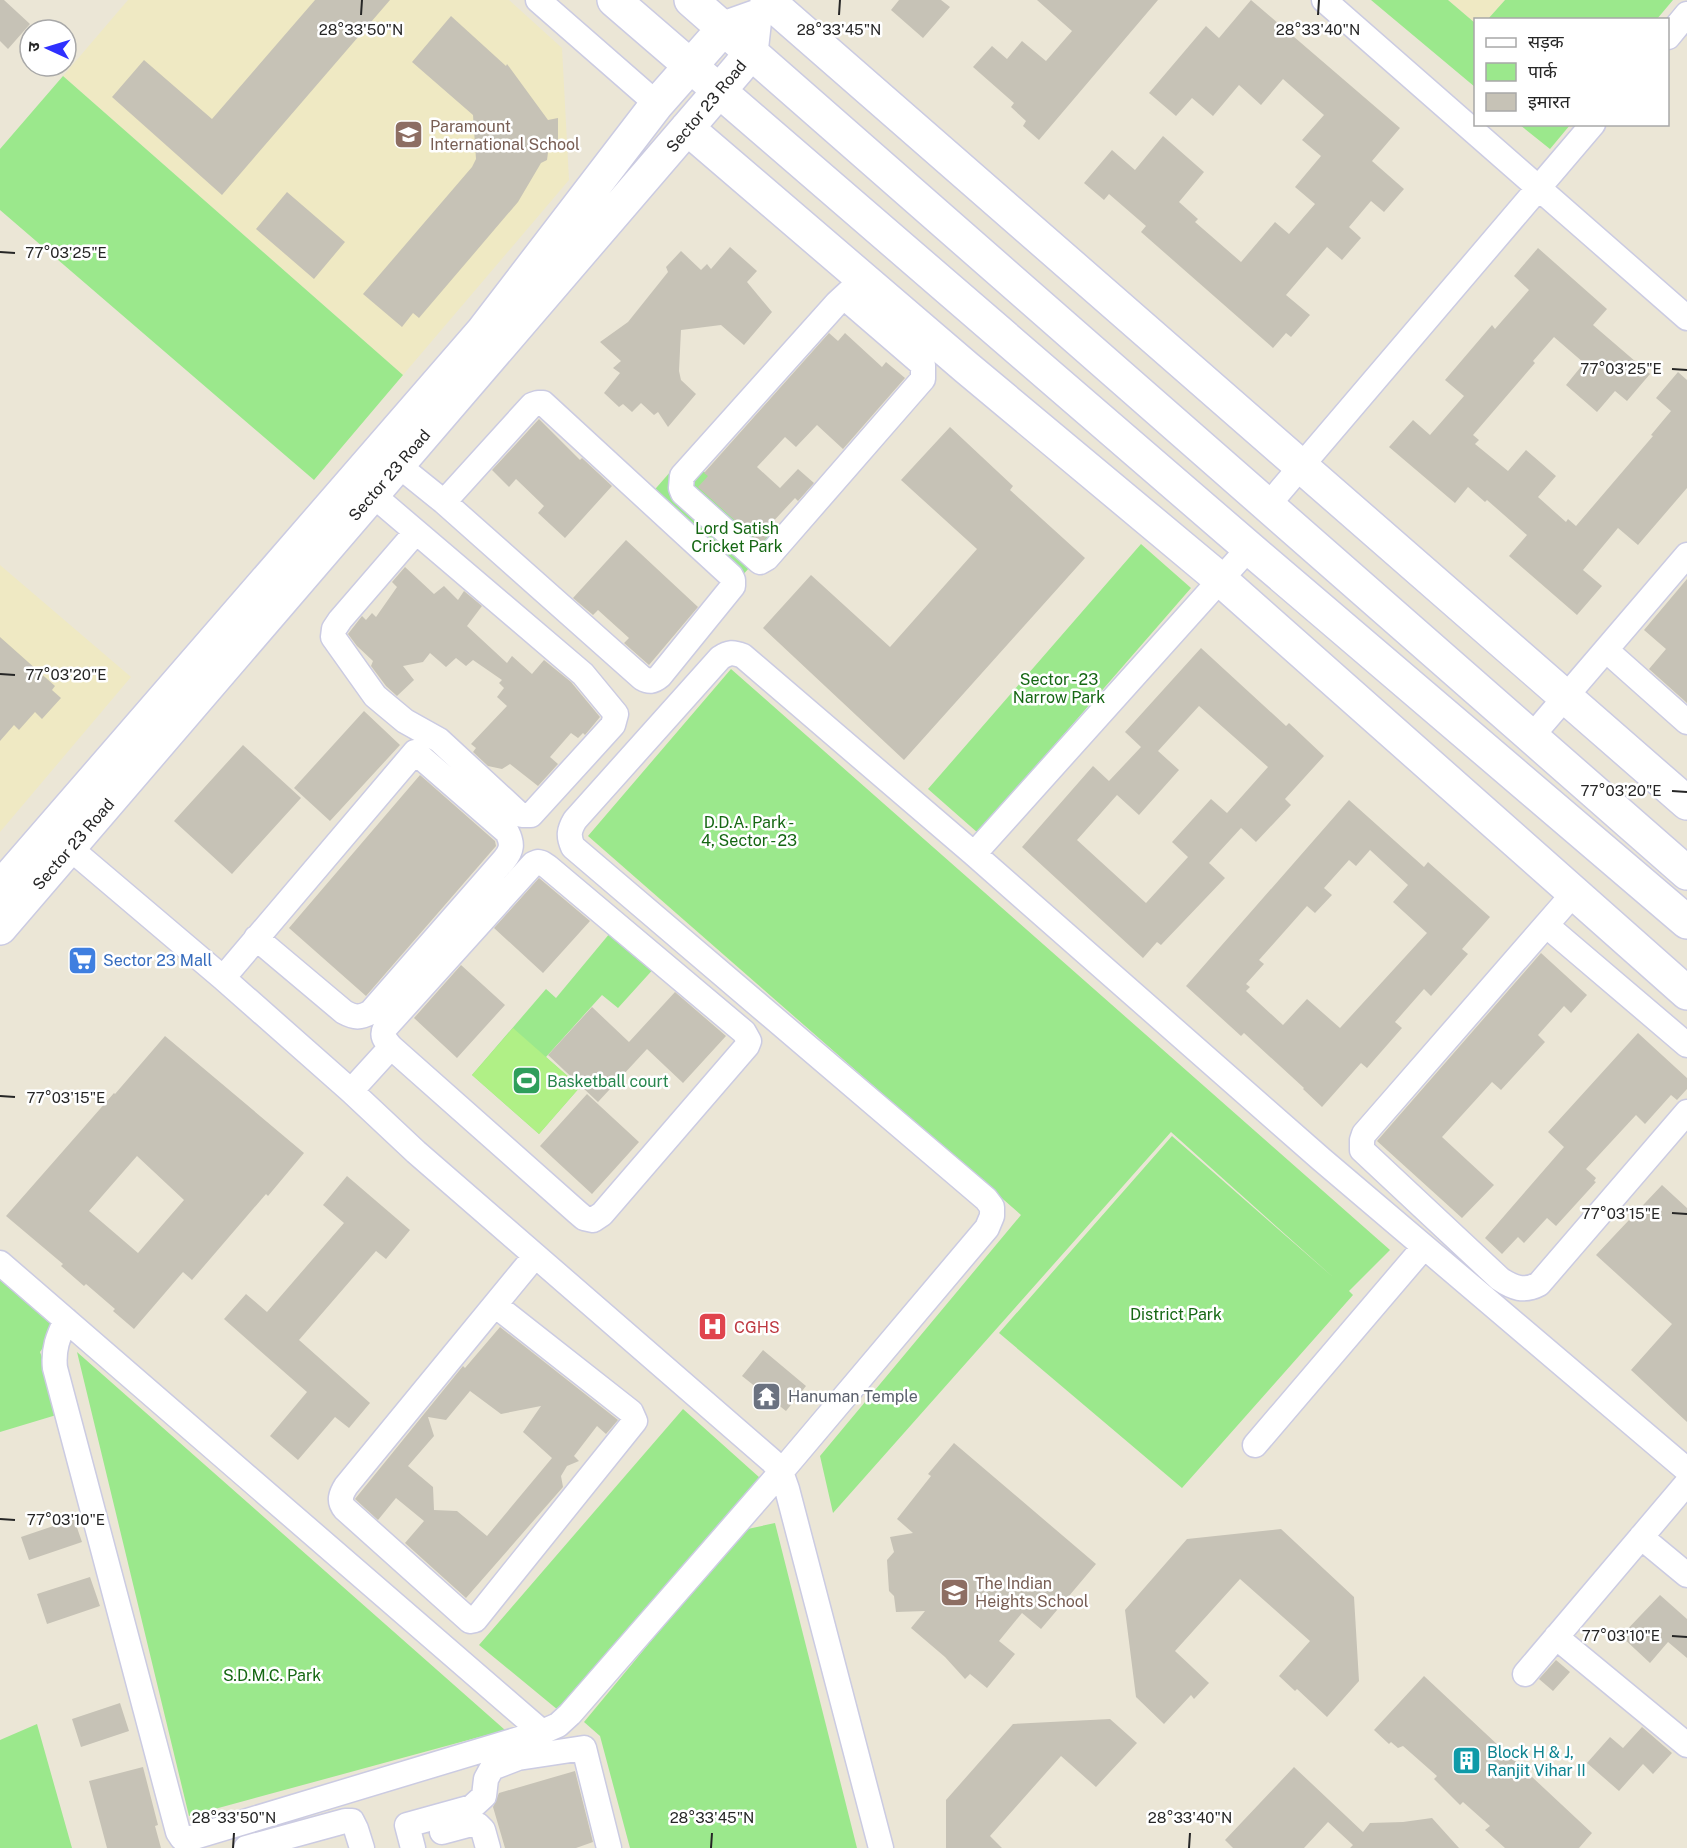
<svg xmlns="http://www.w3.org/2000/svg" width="1687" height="1848" viewBox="0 0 1687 1848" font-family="'Public Sans','Noto Sans Devanagari',sans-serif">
	<rect width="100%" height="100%" fill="#ebe6d6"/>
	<!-- education -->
	<path fill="#efe9c3" d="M 128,0 L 509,0 L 562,48 L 569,180 L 403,375 L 63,76 Z
		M 1448,0 L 1505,0 L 1488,19 L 1476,20 L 1475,23 Z
		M 0,565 L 131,677 L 0,832 Z"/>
	<!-- green -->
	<path fill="#9be88c" d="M 1371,0 L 1448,0 L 1475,23 L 1475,87 Z
		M 1505,0 L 1673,0 L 1657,19 L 1488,19 Z
		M 63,76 L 403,375 L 314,480 L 0,210 L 0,149 Z
		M 1520,125 L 1570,125 L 1550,149 Z
		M 685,455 L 778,536 L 740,578 L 650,495 Z
		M 1141,544 L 1191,588 L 978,833 L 928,789 Z
		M 731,669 L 1390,1250 L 1349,1291 L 1353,1295 L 1182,1488 L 999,1333 L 1172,1136 L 1334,1278 L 1171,1132 L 833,1513 L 820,1456 L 1021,1215 L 588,836 Z
		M 615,927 L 657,965 L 618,1008 L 602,995 L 546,1057 L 580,1087 L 539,1134 L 472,1075 L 546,989 L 556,998 Z
		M 0,1280 L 57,1328 L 40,1352 L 63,1413 L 0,1432 Z
		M 77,1352 L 505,1730 L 189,1816 Z
		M 683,1409 L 760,1478 L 558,1710 L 479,1645 Z
		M 775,1523 L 857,1848 L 630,1848 L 600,1736 L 584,1722 L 743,1530 Z
		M 37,1724 L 72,1848 L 0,1848 L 0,1740 Z"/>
	<!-- pitch -->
	<path fill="#b0f086" d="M 513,1028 L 580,1087 L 539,1134 L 472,1075 Z"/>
	<!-- building -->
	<path fill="#c6c2b6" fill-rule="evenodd" d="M 0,0 L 4,0 L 30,24 L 8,49 L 0,41 Z
		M 315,0 L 390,0 L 222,195 L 112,97 L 144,60 L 212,119 Z
		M 899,0 L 941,0 L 950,7 L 923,38 L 891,10 Z
		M 1037,0 L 1158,0 L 1039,140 L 1023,126 L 1026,121 L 1011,107 L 1014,103 L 973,67 L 992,46 L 1007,59 L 1022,41 L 1046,61 L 1072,31 Z
		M 1251,0 L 1400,128 L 1372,161 L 1404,189 L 1384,212 L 1371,201 L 1349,227 L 1361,238 L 1342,260 L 1327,247 L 1286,295 L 1310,315 L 1291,337 L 1286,333 L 1273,348 L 1141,232 L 1146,226 L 1109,194 L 1104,200 L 1084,183 L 1112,150 L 1135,170 L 1163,136 L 1204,172 L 1179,202 L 1198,219 L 1195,222 L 1241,262 L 1275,222 L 1289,234 L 1315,204 L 1295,187 L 1321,156 L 1302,140 L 1324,115 L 1283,79 L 1261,105 L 1239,85 L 1213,116 L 1192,98 L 1176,116 L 1149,93 L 1206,26 L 1219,38 Z
		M 451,16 L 506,66 L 507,64 L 548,120 L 558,118 L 558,145 L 549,145 L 547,160 L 541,163 L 518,202 L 419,318 L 413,313 L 402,327 L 363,294 L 472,167 L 476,159 L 473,115 L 412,62 Z
		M 287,192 L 345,242 L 314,279 L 256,229 Z
		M 730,247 L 757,271 L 747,282 L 772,312 L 744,345 L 721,325 L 681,330 L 679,371 L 681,380 L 696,394 L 668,427 L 658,412 L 654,415 L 641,403 L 632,412 L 623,404 L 619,407 L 604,393 L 620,373 L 613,368 L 621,361 L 600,342 L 628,322 L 668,272 L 666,267 L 681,251 L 701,270 L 707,264 L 711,269 Z
		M 1538,248 L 1607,309 L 1593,325 L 1650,374 L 1627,401 L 1615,391 L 1597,412 L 1566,385 L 1584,363 L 1554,337 L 1533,361 L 1535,363 L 1473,435 L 1479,440 L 1475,444 L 1508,471 L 1526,450 L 1556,476 L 1538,497 L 1566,522 L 1568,519 L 1576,526 L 1653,436 L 1651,435 L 1671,411 L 1656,398 L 1678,372 L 1687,380 L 1687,488 L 1638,545 L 1618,528 L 1583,570 L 1602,586 L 1577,615 L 1509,556 L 1527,535 L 1487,500 L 1485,502 L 1468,487 L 1455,503 L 1389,447 L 1413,420 L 1430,435 L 1464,396 L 1445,380 L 1492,325 L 1495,329 L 1529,290 L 1514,276 Z
		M 829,333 L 838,341 L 845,333 L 882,367 L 886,362 L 905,378 L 843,449 L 817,425 L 796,447 L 785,437 L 757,467 L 780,488 L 798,469 L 814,483 L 798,501 L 795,498 L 769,526 L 773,529 L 761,544 L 698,487 L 708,476 L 704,473 Z
		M 539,419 L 580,460 L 582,458 L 612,486 L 565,538 L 538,513 L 544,506 L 516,479 L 509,487 L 492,470 Z
		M 950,427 L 1013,486 L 1010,490 L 1085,558 L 904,760 L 763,628 L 811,575 L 890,647 L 977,549 L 901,480 Z
		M 626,540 L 698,607 L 649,665 L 624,643 L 629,638 L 598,610 L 593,615 L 573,598 Z
		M 405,567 L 434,594 L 444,586 L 458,600 L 464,591 L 482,606 L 467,626 L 507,663 L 512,656 L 532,674 L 544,660 L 571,682 L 600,717 L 585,735 L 583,733 L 578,738 L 571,733 L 550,757 L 558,764 L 538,786 L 510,764 L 502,769 L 488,766 L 473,752 L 476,748 L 471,744 L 507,706 L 497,697 L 504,688 L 499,683 L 502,680 L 473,660 L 466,666 L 456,658 L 446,667 L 430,653 L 423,662 L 403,666 L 414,680 L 397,696 L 386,686 L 371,666 L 373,661 L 357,646 L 348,634 L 362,616 L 366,620 L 372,613 L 376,617 L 397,587 L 392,582 Z
		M 1687,579 L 1687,703 L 1649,669 L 1666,649 L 1644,630 Z
		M 0,637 L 55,686 L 52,690 L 61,698 L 42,719 L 35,712 L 19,730 L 14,725 L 0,741 Z
		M 1201,648 L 1286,726 L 1289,723 L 1324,756 L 1285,799 L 1291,805 L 1256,842 L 1241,828 L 1209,863 L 1225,878 L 1161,945 L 1157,942 L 1143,958 L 1022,847 L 1093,766 L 1109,781 L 1141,747 L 1125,732 ZM 1199,706 L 1268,767 L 1227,813 L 1211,799 L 1172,842 L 1188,857 L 1146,903 L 1077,840 L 1117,795 L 1139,815 L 1179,770 L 1158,751 Z
		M 364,711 L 400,745 L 330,821 L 294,788 Z
		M 243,745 L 301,798 L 232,874 L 174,821 Z
		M 420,775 L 495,841 L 496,846 L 366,996 L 289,928 Z
		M 1349,800 L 1424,867 L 1428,862 L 1490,917 L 1462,949 L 1468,954 L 1431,996 L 1424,989 L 1395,1022 L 1402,1028 L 1367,1068 L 1361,1063 L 1322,1107 L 1303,1089 L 1304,1088 L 1244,1033 L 1241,1036 L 1186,986 ZM 1370,850 L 1408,885 L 1393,902 L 1427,933 L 1340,1028 L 1307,999 L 1283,1025 L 1246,991 L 1250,987 L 1246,984 L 1264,964 L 1259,960 L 1307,906 L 1315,913 L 1332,895 L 1324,888 L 1349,860 L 1356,866 Z
		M 539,878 L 590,921 L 543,973 L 494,928 Z
		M 1541,953 L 1587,995 L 1571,1013 L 1564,1006 L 1538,1035 L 1545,1042 L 1501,1090 L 1492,1082 L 1442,1137 L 1494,1185 L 1462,1218 L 1377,1141 Z
		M 461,965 L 505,1005 L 457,1058 L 414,1018 Z
		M 675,992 L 726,1036 L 683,1083 L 647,1049 L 598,1102 L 548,1055 L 592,1007 L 629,1042 Z
		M 1638,1033 L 1687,1078 L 1687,1089 L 1677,1100 L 1671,1095 L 1645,1124 L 1636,1115 L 1586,1169 L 1596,1178 L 1594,1181 L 1596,1182 L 1556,1226 L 1547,1218 L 1524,1243 L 1518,1237 L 1502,1254 L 1485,1238 L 1564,1147 L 1548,1132 Z
		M 165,1036 L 304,1153 L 268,1196 L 266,1194 L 192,1280 L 183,1272 L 134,1329 L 113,1311 L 115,1309 L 86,1284 L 84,1286 L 61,1266 L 63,1264 L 6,1216 L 114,1093 L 115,1094 ZM 137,1156 L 184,1200 L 138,1253 L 89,1211 Z
		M 587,1094 L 639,1142 L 592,1194 L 540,1146 Z
		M 347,1176 L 410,1230 L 386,1259 L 376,1251 L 299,1340 L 370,1403 L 349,1428 L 335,1417 L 298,1460 L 270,1436 L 307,1392 L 224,1319 L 246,1294 L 267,1312 L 344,1223 L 323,1205 Z
		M 1662,1185 L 1687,1208 L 1687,1422 L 1631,1370 L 1672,1324 L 1596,1255 Z
		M 500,1327 L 618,1420 L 606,1434 L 597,1426 L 574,1456 L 579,1461 L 567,1466 L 561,1476 L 563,1487 L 466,1598 L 405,1543 L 424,1521 L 396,1498 L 378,1520 L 355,1499 L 463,1366 L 465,1368 ZM 470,1391 L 501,1414 L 541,1406 L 523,1432 L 552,1458 L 487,1536 L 457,1511 L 434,1510 L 433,1487 L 408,1466 L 434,1436 L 428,1417 L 446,1420 Z
		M 763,1350 L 806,1386 L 786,1411 L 742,1376 Z
		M 954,1443 L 1096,1564 L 1041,1629 L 1022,1613 L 999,1641 L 1015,1654 L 987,1688 L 970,1674 L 965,1679 L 945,1657 L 911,1628 L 925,1611 L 896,1612 L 894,1596 L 889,1591 L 887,1560 L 894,1552 L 890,1537 L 913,1533 L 897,1519 L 931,1476 L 928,1474 Z
		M 74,1519 L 82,1542 L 29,1560 L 21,1537 Z
		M 1281,1529 L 1354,1597 L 1359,1681 L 1327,1717 L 1297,1689 L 1295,1691 L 1279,1676 L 1310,1641 L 1240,1579 L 1175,1651 L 1209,1683 L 1194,1699 L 1191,1695 L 1164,1724 L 1136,1697 L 1125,1610 L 1187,1539 Z
		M 90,1577 L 100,1606 L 47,1624 L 37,1594 Z
		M 1660,1595 L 1687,1619 L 1687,1658 L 1668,1642 L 1650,1663 L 1621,1636 Z
		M 1556,1660 L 1570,1672 L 1553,1691 L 1539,1679 Z
		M 1424,1676 L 1592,1833 L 1579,1848 L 1505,1848 L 1485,1830 L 1490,1826 L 1463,1802 L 1460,1805 L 1434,1779 L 1437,1776 L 1403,1746 L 1398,1748 L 1391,1742 L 1389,1744 L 1374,1730 Z
		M 120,1703 L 129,1731 L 81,1747 L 72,1719 Z
		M 1110,1719 L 1137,1743 L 1096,1787 L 1061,1756 L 990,1836 L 1002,1848 L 946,1848 L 946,1800 L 1013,1724 Z
		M 1642,1727 L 1672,1753 L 1653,1774 L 1643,1764 L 1619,1791 L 1587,1763 L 1610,1737 L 1623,1748 Z
		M 143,1767 L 158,1825 L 155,1826 L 161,1848 L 107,1848 L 89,1781 Z
		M 1294,1767 L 1363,1832 L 1370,1823 L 1403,1822 L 1432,1818 L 1459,1848 L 1350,1848 L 1353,1845 L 1328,1822 L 1304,1848 L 1233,1848 L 1225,1840 Z
		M 575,1771 L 593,1842 L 576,1848 L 505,1848 L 493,1807 L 499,1793 Z"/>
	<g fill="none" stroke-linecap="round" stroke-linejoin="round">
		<defs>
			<path id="street" d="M 538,0 L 657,104
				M 1324,0 L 1687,318
				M 1668,37 L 1687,14
				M 844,297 L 923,365 L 923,379 L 767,558 L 760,562 L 683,493 L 681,488 L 682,476 L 837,303 L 863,279
				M 398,465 L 444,502 L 642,678 C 649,682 653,682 660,676 L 733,586 L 733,580 L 731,576 L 543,403 L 538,403 L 532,405 L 444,502
				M 373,495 L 583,674 L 616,714 L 613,725 L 531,815 L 522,815 L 517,812 L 439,740 L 405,721 L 375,696 L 333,637 L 334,629 L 340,620 L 416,532
				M 1269,504 L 1593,124
				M 1606,650 L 1687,722
				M 1532,736 L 1687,555
				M 58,838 L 223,978 L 351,1091 L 416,1152 L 772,1461 L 781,1472 L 787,1489 L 881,1848
				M 974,854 L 1249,548
				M 538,862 L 542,863 L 548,867 L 744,1032 L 749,1041 L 747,1046 L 602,1214 L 593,1220 L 584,1218 L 577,1212 L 391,1047 C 385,1040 381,1036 385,1028 L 533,864 Z
				M 1574,893 L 1364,1134 L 1362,1140 L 1362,1150 L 1500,1279 C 1513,1288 1524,1292 1539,1284 L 1687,1112
				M 1546,925 L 1687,1045
				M 223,978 L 415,752 L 507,832 C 513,844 512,850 504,860 L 371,1012 C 360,1018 355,1018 344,1012 L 256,938
				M 351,1091 L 391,1047
				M 0,1263 L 542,1732
				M 495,1305 L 631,1412 L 635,1421 L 475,1620 L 470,1621 L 345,1509 C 338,1501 341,1494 346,1486 L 535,1256
				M 66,1320 C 58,1337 53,1349 55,1368 L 178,1832 L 182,1838 L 191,1838 L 542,1732 L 558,1725 L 570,1714 L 781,1472 L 987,1228 L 992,1216 L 992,1207 L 986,1199 L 573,847 C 568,836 569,830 575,820 L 720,658 C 729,652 733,652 743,656 L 974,854 L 1321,1159 L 1687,1470
				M 1255,1445 L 1424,1247
				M 1641,1537 L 1687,1575
				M 1556,1637 L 1687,1745
				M 1525,1674 L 1687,1483
				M 442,1832 L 468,1825 L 478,1825 L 483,1830 L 488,1848
				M 246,1848 L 345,1821 L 352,1821 L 356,1829 L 362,1848
				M 413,1848 L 407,1825 L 472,1807 L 484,1796 L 486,1779 L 492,1768 L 518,1758 L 584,1748 L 609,1848"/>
			<path id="secondary" d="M 614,0 L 1249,548 L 1687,922
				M 691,0 L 1687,873
				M 767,0 L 1687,803
				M 687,128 L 967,368 L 1221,580 L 1687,993
				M 0,888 L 483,331 L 657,104 L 724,28 L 755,17 L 751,53 L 737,70 L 0,928"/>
		</defs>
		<!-- street casing -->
		<use href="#street" stroke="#cbcbe2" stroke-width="27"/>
		<!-- secondary casing -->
		<use href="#secondary" stroke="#cbcbe2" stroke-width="36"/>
		<!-- street -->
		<use href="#street" stroke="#fff" stroke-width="24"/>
		<!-- secondary -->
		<use href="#secondary" stroke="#fff" stroke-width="33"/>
	</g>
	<!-- ticks -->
	<path fill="none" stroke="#262626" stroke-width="2" d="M 361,15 L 362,0M 839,15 L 840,0M 1318,15 L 1319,0M 0,252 L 15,253M 1672,369 L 1687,370M 0,674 L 15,675M 1672,791 L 1687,792M 0,1096 L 15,1097M 1672,1213 L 1687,1214M 0,1519 L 15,1520M 1672,1636 L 1687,1637M 233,1848 L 234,1833M 711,1848 L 712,1833M 1189,1848 L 1190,1833"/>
	<!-- icons -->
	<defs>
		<symbol id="school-square" viewBox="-11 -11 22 22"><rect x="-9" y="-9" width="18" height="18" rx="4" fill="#8d6e63" stroke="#fff"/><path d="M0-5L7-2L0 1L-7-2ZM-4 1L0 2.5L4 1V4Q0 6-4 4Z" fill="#fff"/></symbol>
		<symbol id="supermarket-square" viewBox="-11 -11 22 22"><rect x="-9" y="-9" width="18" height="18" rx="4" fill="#3f7fe0" stroke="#fff"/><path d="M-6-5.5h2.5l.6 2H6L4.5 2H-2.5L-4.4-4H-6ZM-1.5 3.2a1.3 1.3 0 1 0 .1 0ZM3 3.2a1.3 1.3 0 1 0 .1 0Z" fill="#fff"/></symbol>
		<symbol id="stadium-square" viewBox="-11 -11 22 22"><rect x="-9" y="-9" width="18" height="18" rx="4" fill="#2e9e5b" stroke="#fff"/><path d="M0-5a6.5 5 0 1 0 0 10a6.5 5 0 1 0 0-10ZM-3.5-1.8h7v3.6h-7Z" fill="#fff"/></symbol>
		<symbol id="hospital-square" viewBox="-11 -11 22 22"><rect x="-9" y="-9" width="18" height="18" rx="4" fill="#e0444e" stroke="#fff"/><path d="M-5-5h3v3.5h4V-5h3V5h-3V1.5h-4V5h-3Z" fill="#fff"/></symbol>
		<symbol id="temple-square" viewBox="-11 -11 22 22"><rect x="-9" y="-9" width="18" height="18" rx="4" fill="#6b7280" stroke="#fff"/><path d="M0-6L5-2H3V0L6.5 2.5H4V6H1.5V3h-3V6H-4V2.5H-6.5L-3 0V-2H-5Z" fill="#fff"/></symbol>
		<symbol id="building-square" viewBox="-11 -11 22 22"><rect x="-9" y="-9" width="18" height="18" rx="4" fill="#0f9aa8" stroke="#fff"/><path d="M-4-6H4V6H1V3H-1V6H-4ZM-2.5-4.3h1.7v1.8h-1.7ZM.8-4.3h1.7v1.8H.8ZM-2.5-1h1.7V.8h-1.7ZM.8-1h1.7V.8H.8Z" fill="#fff"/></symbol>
	</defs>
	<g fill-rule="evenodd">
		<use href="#school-square" x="392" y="118" width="33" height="33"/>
		<use href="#supermarket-square" x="66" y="944" width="33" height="33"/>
		<use href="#stadium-square" x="510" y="1064" width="33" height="33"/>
		<use href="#hospital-square" x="696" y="1310" width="33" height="33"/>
		<use href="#temple-square" x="750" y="1380" width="33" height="33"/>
		<use href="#school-square" x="938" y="1576" width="33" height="33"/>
		<use href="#building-square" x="1450" y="1744" width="33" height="33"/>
	</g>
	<g text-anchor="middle" stroke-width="5" stroke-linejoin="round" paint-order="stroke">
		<!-- street labels -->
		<g font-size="16" fill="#262626" stroke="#fff">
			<text transform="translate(706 106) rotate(-50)" y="6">Sector 23 Road</text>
			<text transform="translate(389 475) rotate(-49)" y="6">Sector 23 Road</text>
			<text transform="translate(73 844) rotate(-49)" y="6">Sector 23 Road</text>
		</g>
		<!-- education labels -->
		<g font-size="16" fill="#785e54" stroke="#fff" text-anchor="start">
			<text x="430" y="132">Paramount<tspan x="430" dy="18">International School</tspan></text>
			<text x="975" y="1589">The Indian<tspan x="975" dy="18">Heights School</tspan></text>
		</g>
		<!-- park labels -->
		<g font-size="16" fill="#156713" stroke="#fff">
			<text x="737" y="534">Lord Satish<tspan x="737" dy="18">Cricket Park</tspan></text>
			<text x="1059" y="685">Sector - 23<tspan x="1059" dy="18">Narrow Park</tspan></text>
			<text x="749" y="828">D.D.A. Park -<tspan x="749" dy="18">4, Sector - 23</tspan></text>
			<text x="1176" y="1320">District Park</text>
			<text x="272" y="1681">S.D.M.C. Park</text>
		</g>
		<!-- shop labels -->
		<g font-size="16" fill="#366cbe" stroke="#fff" text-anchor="start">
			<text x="103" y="966">Sector 23 Mall</text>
		</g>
		<!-- leisure labels -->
		<g font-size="16" fill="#27864d" stroke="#fff" text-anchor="start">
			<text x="547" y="1087">Basketball court</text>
		</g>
		<!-- health labels -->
		<g font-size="16" fill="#be3a42" stroke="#fff" text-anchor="start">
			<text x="734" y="1333">CGHS</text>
		</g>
		<!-- worship labels -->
		<g font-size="16" fill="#5b616d" stroke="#fff" text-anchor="start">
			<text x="788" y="1402">Hanuman Temple</text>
		</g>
		<!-- culture labels -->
		<g font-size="16" fill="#0d838f" stroke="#fff" text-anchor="start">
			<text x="1487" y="1758">Block H &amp; J,<tspan x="1487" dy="18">Ranjit Vihar II</tspan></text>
		</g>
	</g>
	<g font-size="15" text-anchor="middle" fill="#262626" stroke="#fff" stroke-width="5" stroke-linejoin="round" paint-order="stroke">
		<text x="361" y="35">28°33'50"N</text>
		<text x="839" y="35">28°33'45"N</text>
		<text x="1318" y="35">28°33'40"N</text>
		<text x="66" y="258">77°03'25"E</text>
		<text x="1621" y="374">77°03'25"E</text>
		<text x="66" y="680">77°03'20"E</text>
		<text x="1621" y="796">77°03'20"E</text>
		<text x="66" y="1103">77°03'15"E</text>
		<text x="1621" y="1219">77°03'15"E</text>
		<text x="66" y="1525">77°03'10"E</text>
		<text x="1621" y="1641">77°03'10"E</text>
		<text x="234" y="1823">28°33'50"N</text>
		<text x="712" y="1823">28°33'45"N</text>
		<text x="1190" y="1823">28°33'40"N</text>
	</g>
	<!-- legend -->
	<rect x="1474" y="18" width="195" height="108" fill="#ffffff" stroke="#a8a8a8" stroke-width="1.5"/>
	<rect x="1486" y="38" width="30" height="9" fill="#ffffff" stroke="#a8a8a8" stroke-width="1.5"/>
	<text x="1528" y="48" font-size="18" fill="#262626">सड़क</text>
	<rect x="1486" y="63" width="30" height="18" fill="#9be88c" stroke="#a8a8a8" stroke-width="1.5"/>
	<text x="1528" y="78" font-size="18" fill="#262626">पार्क</text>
	<rect x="1486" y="93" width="30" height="18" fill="#c6c2b6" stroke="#a8a8a8" stroke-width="1.5"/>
	<text x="1528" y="108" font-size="18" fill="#262626">इमारत</text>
	<!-- north arrow -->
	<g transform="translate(48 48) rotate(274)"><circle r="28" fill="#ffffff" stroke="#a8a8a8" stroke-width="1.5"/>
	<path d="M0-4.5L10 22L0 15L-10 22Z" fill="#2f30ff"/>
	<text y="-9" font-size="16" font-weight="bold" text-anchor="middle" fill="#262626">उ</text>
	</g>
</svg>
